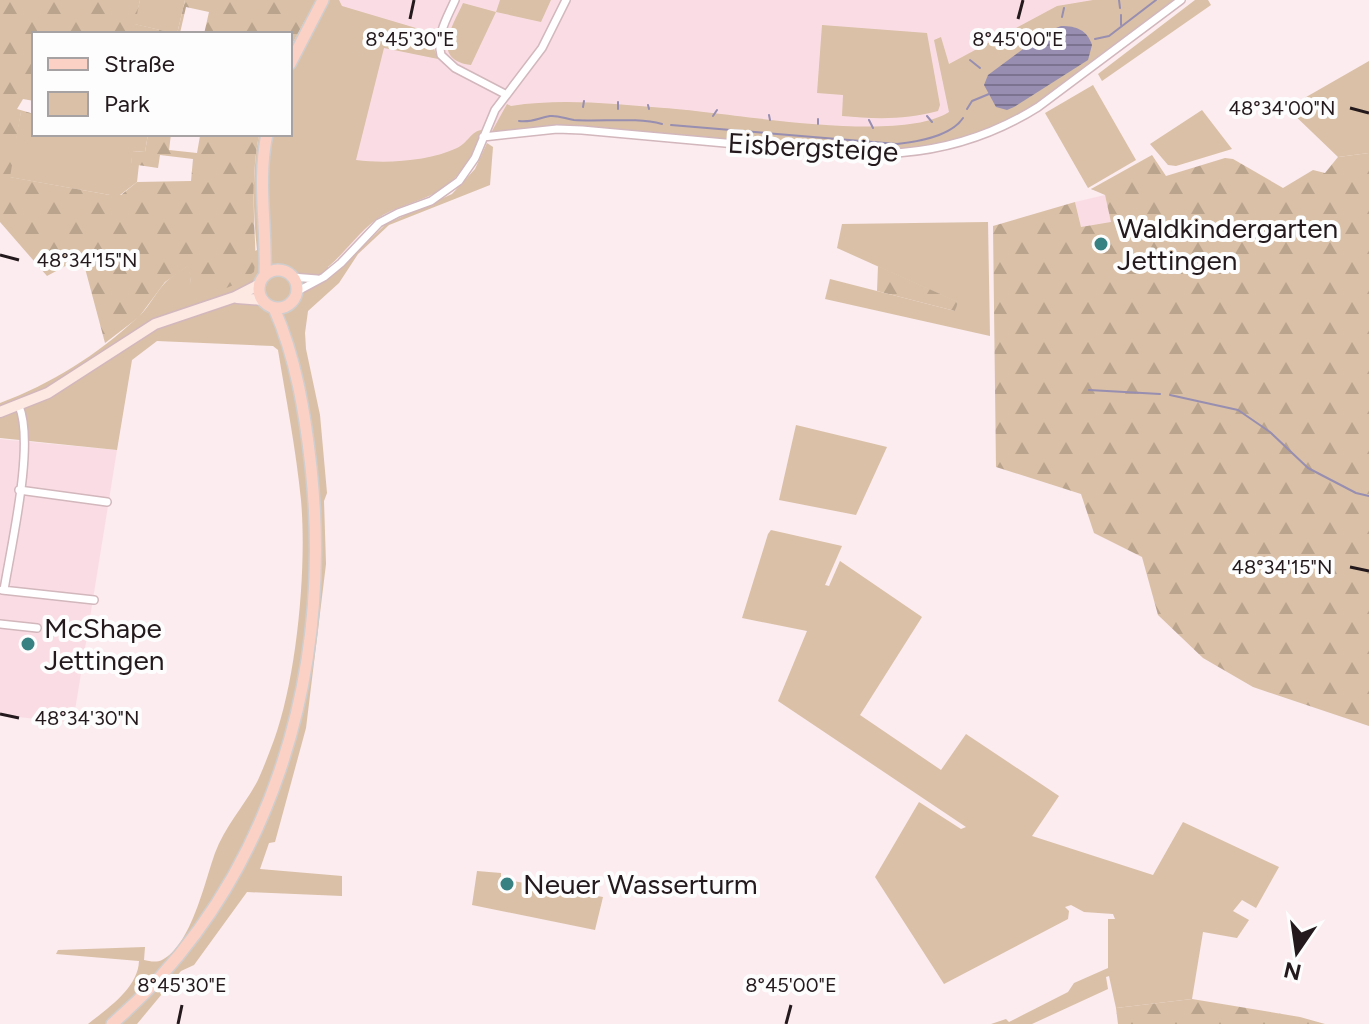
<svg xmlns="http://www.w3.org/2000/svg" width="1369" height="1024" viewBox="0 0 1369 1024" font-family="Figtree,sans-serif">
	<defs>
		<pattern id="forest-firs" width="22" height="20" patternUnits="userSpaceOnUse" patternTransform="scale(2)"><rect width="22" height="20" fill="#d9c0a6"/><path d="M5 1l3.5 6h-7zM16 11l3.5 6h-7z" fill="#baa48e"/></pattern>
		<pattern id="water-rules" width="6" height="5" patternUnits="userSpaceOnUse" patternTransform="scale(2)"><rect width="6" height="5" fill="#978eb1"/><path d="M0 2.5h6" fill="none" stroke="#7b738f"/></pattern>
	</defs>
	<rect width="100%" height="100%" fill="#fcebef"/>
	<!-- built -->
	<path fill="#fadde4" d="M 330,0 L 1176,0 L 1065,85 L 856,150 L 566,126 L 526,128 L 480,136 L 472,154 L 456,178 L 433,194 L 383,215 L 368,226 L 339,258 L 290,134 Z
		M 1105,195 L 1121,261 L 1091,269 L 1075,202 Z
		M 0,439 L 117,450 L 73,723 L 0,715 Z"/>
	<!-- green -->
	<path fill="#d9c0a6" d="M 140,0 L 185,0 L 177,34 L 134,24 Z
		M 316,0 L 339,0 L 342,6 L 436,34 L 433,46 L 438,59 L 384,48 L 356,160 C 387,164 429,161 457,148 C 468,143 471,131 482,130 C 473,156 460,180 435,193 C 418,202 399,206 383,215 C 361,228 347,251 328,267 L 333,275 L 386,224 L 452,194 L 475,169 L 487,143 L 493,147 L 490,185 L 389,225 L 358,254 L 339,283 L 308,311 L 305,333 L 306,349 L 320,415 L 327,493 L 324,501 L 326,564 L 306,728 L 275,842 L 269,843 L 260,869 L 342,876 L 342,896 L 247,892 L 194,965 L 181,971 L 137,1024 L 88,1024 C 108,1008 138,988 139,961 L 56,954 L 58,950 L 145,947 L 144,960 C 149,961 156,963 162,960 C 191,946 205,881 215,853 C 225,826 245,805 258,780 C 264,767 269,753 274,740 C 297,677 307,567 301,500 C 296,449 286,399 278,350 L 273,346 L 157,341 L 132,360 L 117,450 L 0,438 L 0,403 C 51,384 97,355 137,318 C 148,309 154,295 164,284 C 170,277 180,271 189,265 L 191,283 L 257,250 C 253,212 252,172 259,134 L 290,134 L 290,48 Z
		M 500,0 L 551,0 L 541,22 L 496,12 L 471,65 C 429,59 454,24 463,3 L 496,12 Z
		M 1093,0 L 1176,0 L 1041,102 L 998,126 L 958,140 L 921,148 L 823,149 L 566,126 L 491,133 L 507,104 L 511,106 C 562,98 613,104 664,108 C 730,112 897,145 949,112 L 934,40 L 941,37 L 949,64 L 1057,6 Z
		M 1195,0 L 1208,0 L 1211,5 L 1102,81 L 1098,74 Z
		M 822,25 L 927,33 L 940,105 L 938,111 C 906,120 874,119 842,116 L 843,95 L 817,93 Z
		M 1369,61 L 1369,153 L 1338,157 L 1287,108 Z
		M 1093,85 L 1136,160 L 1088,188 L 1045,113 Z
		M 1202,110 L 1232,149 L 1176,166 L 1168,165 L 1150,144 Z
		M 21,111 L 34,114 L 34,134 L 148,134 L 145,152 L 133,151 L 131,163 L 139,164 L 137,182 L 120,195 L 110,195 L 9,177 Z
		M 988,222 L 990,336 L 825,299 L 830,279 L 955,311 L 957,302 L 837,248 L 842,224 Z
		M 796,425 L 887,447 L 856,515 L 779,500 Z
		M 771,530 L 842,546 L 825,585 L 829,586 L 840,561 L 922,617 L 860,715 L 941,770 L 966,734 L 1059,796 L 1032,836 L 1153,875 L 1183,822 L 1279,867 L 1256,908 L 1242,900 L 1233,911 L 1249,920 L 1237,938 L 1203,932 L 1192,999 L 1116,1008 L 1109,976 L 1106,977 L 1108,989 L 1032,1024 L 991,1024 L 1006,1019 L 1009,1022 L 1068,992 L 1074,983 L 1108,968 L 1108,919 L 1115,919 L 1113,914 L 1084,912 L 1071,905 L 1065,907 L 1069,911 L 1068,919 L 944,984 L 875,877 L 919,802 L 961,829 L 966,827 L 778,701 L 807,631 L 742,618 L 768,534 Z
		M 477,871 L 501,873 L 501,885 L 506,889 L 511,888 L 513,881 L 603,897 L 595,930 L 472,905 Z"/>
	<!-- forest -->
	<path fill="url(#forest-firs)" d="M 0,0 L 140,0 L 135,24 L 177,34 L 185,0 L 316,0 L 290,48 L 290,34 L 204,34 L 209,12 L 186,7 L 180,33 L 183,34 L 34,34 L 34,101 L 23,99 L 17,109 L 34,114 L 21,112 L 10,177 L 110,195 L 121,195 L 137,182 L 191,181 L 193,159 L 160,155 L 158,168 L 131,164 L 132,151 L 145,152 L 148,134 L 171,134 L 169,150 L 197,153 L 200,136 L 190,134 L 259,134 C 254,161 253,188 254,216 C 254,235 257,252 254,272 C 236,285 222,292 199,295 L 191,283 L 188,266 L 165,282 L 139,317 L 105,343 L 82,257 L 47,276 L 0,222 Z
		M 1369,153 L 1369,726 L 1253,687 L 1203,658 L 1158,615 L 1142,557 L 1094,533 L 1081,494 L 996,467 L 993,226 L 1075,202 L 1081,227 L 1111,222 L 1105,195 L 1091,189 L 1152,155 L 1166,176 L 1225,158 L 1233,159 L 1283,188 L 1313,170 L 1325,173 L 1338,157 Z
		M 878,266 L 958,302 L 955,311 L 877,291 Z
		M 1192,999 L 1300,1017 L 1325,1024 L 1118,1024 L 1116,1008 Z"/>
	<!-- water -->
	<path fill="url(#water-rules)" d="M 1061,26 C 1077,26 1087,30 1092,45 L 1088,60 L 1014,107 L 1007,110 L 996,107 L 984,85 L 988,75 L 1046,32 Z"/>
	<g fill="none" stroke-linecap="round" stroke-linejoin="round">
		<!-- stream -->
		<path stroke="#978eb1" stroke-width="2" d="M 1119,0 L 1120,8
			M 1062,17 L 1064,8
			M 1121,25 L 1121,15
			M 1009,37 L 1011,48
			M 1095,39 L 1109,36 L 1156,0
			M 970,60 L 980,68
			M 648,105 L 649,109
			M 583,107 L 584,101
			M 618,109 L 618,102
			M 967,109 L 972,101 L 989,94
			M 769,115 L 770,120
			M 713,116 L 717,110
			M 927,116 L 932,122
			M 818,119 L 818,124
			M 869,120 L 873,128
			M 519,121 C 531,123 538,118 550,116 C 558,115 566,119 574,120 C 602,122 636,117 662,124
			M 671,125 L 897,144 C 917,142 951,136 963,118
			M 1089,390 L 1160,394
			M 1170,395 L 1238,410 L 1270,432 L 1308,468 L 1356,493 L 1369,496"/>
		<defs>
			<path id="street" d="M 455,0 C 447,18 436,35 441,55 L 455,68 L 505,94
				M 483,137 L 557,129 L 582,130 C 637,135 692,140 747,145 C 854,156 941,168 1038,107 L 1181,0
				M 292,277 L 317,279
				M 296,292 L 324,277 L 341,263 L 379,223 L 398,213 L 431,201 L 459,181 L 475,158 L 495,110 L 542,48 L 566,0
				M 19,490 L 107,502
				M 2,590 L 94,600
				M 4,590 C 11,546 35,444 19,406
				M 0,624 L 37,628"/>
			<path id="secondary" d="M 237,298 L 263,300
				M 0,412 L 48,393 L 155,324 L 235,297 L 260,284"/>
			<path id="primary" d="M 290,64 L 323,0
				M259 289a19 19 0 1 1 38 0a19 19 0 1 1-38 0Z
				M 265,275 C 267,227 257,182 267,134
				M 112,1024 C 272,885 333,674 311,467 C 305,413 296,358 274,308"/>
		</defs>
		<!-- street casing -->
		<use href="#street" stroke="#d2b7bd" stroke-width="10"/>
		<!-- secondary casing -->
		<use href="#secondary" stroke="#d2b7bd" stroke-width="13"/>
		<!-- primary casing -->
		<use href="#primary" stroke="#cfcdcd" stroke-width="14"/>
		<!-- street -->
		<use href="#street" stroke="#fff" stroke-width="7"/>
		<!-- secondary -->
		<use href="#secondary" stroke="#fde8e2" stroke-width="10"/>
		<!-- primary -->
		<use href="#primary" stroke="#fbd0c5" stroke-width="11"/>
	</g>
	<!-- ticks -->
	<path fill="none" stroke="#241a1d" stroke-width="3" d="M 410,19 L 414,0M 1018,19 L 1023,0M 1350,108 L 1369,113M 0,255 L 19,260M 1350,567 L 1369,571M 0,714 L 19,718M 178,1024 L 182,1005M 786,1024 L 791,1005"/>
	<!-- markers -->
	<g fill="#388183" stroke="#fdfdfd" stroke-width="3">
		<circle cx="1101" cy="244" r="8"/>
		<circle cx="28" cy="644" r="8"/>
		<circle cx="507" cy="884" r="8"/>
	</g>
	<g text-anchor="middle" stroke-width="8" stroke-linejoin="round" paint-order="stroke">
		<!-- street labels -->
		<g font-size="28" fill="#241a1d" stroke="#fdfdfd">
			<text transform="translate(813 147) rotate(3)" y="10">Eisbergsteige</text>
		</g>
		<!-- poi labels -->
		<g font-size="28" fill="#241a1d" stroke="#fdfdfd" text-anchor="start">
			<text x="1117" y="238">Waldkindergarten<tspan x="1117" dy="32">Jettingen</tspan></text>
			<text x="44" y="638">McShape<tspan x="44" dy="32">Jettingen</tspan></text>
			<text x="523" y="894">Neuer Wasserturm</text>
		</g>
	</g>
	<g font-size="20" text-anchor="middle" fill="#241a1d" stroke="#fdfdfd" stroke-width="8" stroke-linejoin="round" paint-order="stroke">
		<text x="410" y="46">8°45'30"E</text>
		<text x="1018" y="46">8°45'00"E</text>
		<text x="1282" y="115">48°34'00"N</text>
		<text x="87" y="267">48°34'15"N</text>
		<text x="1282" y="574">48°34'15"N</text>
		<text x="87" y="725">48°34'30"N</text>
		<text x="182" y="992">8°45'30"E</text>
		<text x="791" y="992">8°45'00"E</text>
	</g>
	<!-- legend -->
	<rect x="32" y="32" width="260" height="104" fill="#fdfdfd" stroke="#a6a2a3" stroke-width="2"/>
	<rect x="48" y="58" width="40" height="12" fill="#fbd0c5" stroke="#a6a2a3" stroke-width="2"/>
	<text x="104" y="72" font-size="24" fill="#241a1d">Straße</text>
	<rect x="48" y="92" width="40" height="24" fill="#d9c0a6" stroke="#a6a2a3" stroke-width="2"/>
	<text x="104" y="112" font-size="24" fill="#241a1d">Park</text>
	<!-- north arrow -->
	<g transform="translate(1297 952) rotate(193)" stroke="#fdfdfd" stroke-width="6" paint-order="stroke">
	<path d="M0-6L14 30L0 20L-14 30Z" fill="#241a1d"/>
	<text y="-12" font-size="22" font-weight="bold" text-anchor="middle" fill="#241a1d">N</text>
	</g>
</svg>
